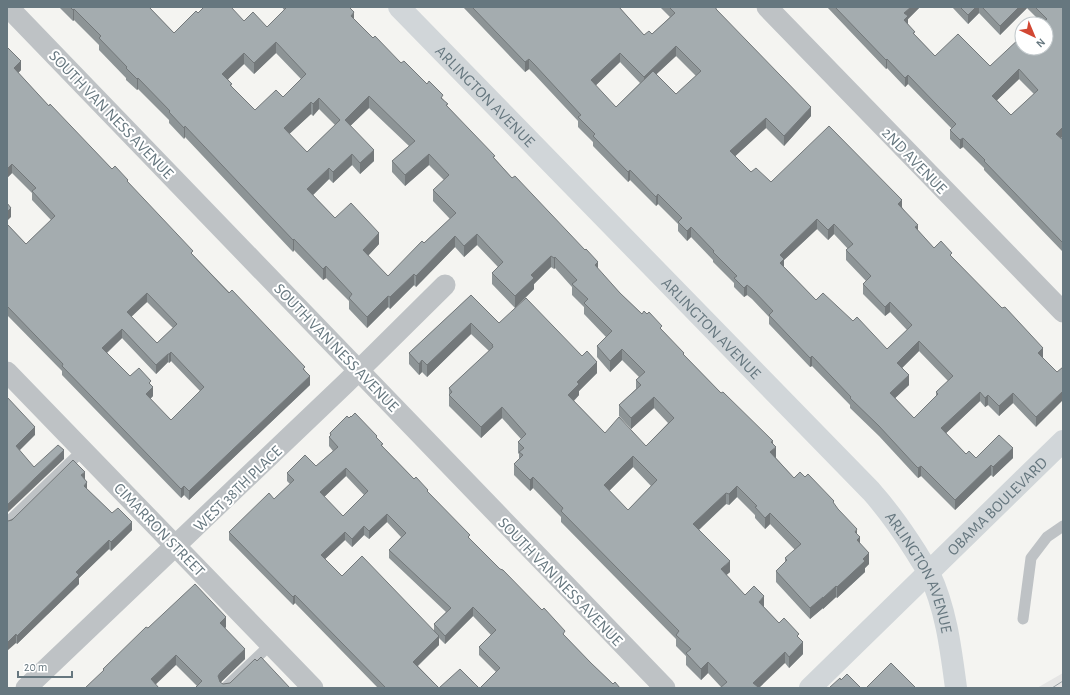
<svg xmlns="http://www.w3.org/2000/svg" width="1070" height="695" viewBox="0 0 1070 695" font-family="'Alegreya Sans',sans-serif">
	<rect width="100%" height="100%" fill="#f4f4f1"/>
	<!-- built -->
	<path fill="#e5e5e4" d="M 1063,673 L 1063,688 L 1037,688 Z"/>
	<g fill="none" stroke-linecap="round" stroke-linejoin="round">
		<!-- service -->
		<path stroke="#bec2c5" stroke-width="11" d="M 7,523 L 83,450
			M 1023,619 L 1031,558 L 1047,537 L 1063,526
			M 225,688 L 271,644"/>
		<!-- minor -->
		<path stroke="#bec2c5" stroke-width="21" d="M 8,7 L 665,688
			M 767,7 L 1063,312
			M 7,372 L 313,688
			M 26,688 L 346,383 L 445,285"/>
		<!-- secondary -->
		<g stroke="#d1d6d9" stroke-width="22">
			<path id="s1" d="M 399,7 L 871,491 C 888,510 902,530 916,552 C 920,559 925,566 929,573 C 946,608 951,650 956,688"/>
			<path id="s2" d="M 810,688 L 1063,441"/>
		</g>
		<!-- tram -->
		<path stroke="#9ca3a7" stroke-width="1" d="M 1052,688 L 1063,681"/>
	</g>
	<!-- wall -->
	<path fill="#8d9496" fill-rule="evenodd" d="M 59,7 L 149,7 L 174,33 L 198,13 L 244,21 L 267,27 L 284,10 L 282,7 L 349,7 L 354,19 L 373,38 L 401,63 L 427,84 L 443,99 L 448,107 L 512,178 L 620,293 L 642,314 L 662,330 L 684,355 L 721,393 L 773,443 L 776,458 L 794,478 L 805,477 L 834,504 L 857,534 L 860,543 L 869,564 L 865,568 L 865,572 L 837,598 L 836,597 L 823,609 L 823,608 L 810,619 L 776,582 L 776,571 L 785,562 L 785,558 L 795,550 L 770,524 L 765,529 L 755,518 L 755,515 L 737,497 L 729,505 L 726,504 L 699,530 L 730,572 L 726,575 L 745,595 L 764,607 L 779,623 L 799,638 L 803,654 L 789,668 L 785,663 L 721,687 L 708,673 L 701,680 L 686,665 L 686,656 L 676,646 L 676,639 L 561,522 L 561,517 L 533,488 L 530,491 L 514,475 L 514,464 L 519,459 L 519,454 L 518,453 L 518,442 L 521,439 L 502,418 L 481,438 L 449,406 L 449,388 L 489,351 L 471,334 L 427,377 L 422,372 L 419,375 L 409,364 L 409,353 L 471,295 L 499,323 L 597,373 L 579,391 L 579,395 L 574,401 L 605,433 L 646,446 L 668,423 L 654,408 L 631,429 L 619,416 L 619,405 L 636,389 L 636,380 L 639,377 L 622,360 L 610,372 L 597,357 L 597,346 L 606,337 L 584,314 L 584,307 L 572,295 L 572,287 L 555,268 L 554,269 L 551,267 L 534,284 L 534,289 L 515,308 L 492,284 L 492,273 L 498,267 L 477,245 L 464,257 L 455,247 L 416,287 L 414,285 L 390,309 L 388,307 L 367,328 L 349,309 L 349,301 L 326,278 L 323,280 L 294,250 L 293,252 L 185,137 L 184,139 L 169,123 L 169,120 L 138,89 L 137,90 L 126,80 L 126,78 L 99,50 L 99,45 L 74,20 L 73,21 ZM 276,53 L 301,79 L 283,97 L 255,110 L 232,87 L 228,79 L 244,64 L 254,74 ZM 369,108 L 409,146 L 392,161 L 392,172 L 405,186 L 429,165 L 444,180 L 433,190 L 433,201 L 450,219 L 424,243 L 388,276 L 368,256 L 379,244 L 335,218 L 313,195 L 329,179 L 333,183 L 352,165 L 360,174 L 374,161 L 350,126 ZM 319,109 L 335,125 L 307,152 L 289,134 L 311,114 L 313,116 ZM 633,467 L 651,486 L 628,510 L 609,491 Z
		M 463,7 L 619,7 L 644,35 L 652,34 L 670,17 L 660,7 L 715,7 L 716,10 L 811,116 L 784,146 L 766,128 L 735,156 L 751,172 L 771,182 L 902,207 L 918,231 L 934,248 L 952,257 L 1043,357 L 1036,427 L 1013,403 L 999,416 L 988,405 L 985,407 L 980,401 L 946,433 L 966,454 L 976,458 L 1013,458 L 993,477 L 991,475 L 955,510 L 921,476 L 918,478 L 915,475 L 879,436 L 850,408 L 850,405 L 812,366 L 810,367 L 769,324 L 769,317 L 752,299 L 747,295 L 744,297 L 734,287 L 734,283 L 713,262 L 713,260 L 691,237 L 687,241 L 678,231 L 678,224 L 658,204 L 656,206 L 630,180 L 628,182 L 593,146 L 593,142 L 578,127 L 578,121 L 534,74 L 529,69 L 525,72 ZM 676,56 L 696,76 L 676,94 L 656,74 ZM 620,62 L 640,83 L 616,107 L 595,86 ZM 817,229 L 828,240 L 834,234 L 848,249 L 846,250 L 846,260 L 866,281 L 863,284 L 863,294 L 885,316 L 890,312 L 907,330 L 887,349 L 853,321 L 816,300 L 784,267 L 784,260 ZM 919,351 L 948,381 L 936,392 L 936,397 L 914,418 L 895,398 L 909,385 L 902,368 Z
		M 827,7 L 920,7 L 908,19 L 908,24 L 915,35 L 935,56 L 990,66 L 1022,48 L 1042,23 L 1027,8 L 1000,35 L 979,13 L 968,24 L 952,7 L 1063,7 L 1063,136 L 1061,138 L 1063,140 L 1063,250 L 1062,251 L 984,170 L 984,168 L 963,147 L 960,149 L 950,139 L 950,130 L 952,129 L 908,84 L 905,87 L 887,68 L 886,69 ZM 1019,79 L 1034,94 L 1011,115 L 997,100 Z
		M 7,47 L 21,70 L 18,73 L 49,106 L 112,169 L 128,183 L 193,255 L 305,370 L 310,385 L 189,500 L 184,495 L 181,498 L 62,375 L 62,371 L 7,315 L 7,224 L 26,244 L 51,220 L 32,200 L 32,193 L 12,173 L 7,178 ZM 147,302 L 173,328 L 157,343 L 131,316 ZM 122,338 L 156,374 L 168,362 L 169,363 L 171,361 L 200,391 L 171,420 L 150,399 L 153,396 L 151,385 L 130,376 L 107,353 Z
		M 349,418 L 377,438 L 383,447 L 414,479 L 428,492 L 470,539 L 591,663 L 613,684 L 620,688 L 496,672 L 479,655 L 479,647 L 491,635 L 473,616 L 445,644 L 439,638 L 439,645 L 418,666 L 439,688 L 378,688 L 295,603 L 293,605 L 229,540 L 229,532 L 274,499 L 290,484 L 287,481 L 287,473 L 316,466 L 333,451 L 329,446 L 329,437 L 330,436 L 330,433 ZM 346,476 L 364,495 L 343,516 L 324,497 ZM 387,522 L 401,537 L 389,550 L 389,558 L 446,612 L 434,624 L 434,631 L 342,576 L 325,559 L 345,540 L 352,547 L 364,535 L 369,539 Z
		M 85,479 L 87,489 L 112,513 L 132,530 L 111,551 L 109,549 L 79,578 L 79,584 L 17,644 L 16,643 L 8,521 Z
		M 226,627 L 225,628 L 245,659 L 220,683 L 223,684 L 197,686 L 176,665 L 103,671 L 103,669 L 148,628 Z"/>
	<!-- shaded-wall -->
	<path fill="#73787a" d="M 911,7 L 920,7 L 908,19 L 908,25 L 904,30 L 904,13 Z
		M 976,7 L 979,7 L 979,13 L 968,24 L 968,15 Z
		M 1019,7 L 1027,7 L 1027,8 L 1000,35 L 1000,26 Z
		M 74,9 L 74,20 L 73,21 L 73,10 Z
		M 354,12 L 354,23 L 351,16 Z
		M 276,42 L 276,53 L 254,74 L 254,63 Z
		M 676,46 L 676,56 L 644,86 L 644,77 Z
		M 244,53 L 244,64 L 222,85 L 222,74 Z
		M 620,53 L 620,62 L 591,90 L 591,80 Z
		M 529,59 L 529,69 L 525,72 L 525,62 Z
		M 887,59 L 887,68 L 886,69 L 886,60 Z
		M 21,61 L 21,70 L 14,77 L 14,68 Z
		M 1019,69 L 1019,79 L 992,105 L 992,96 Z
		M 908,75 L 908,84 L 905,87 L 905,78 Z
		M 138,78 L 138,89 L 137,90 L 137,79 Z
		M 369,96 L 369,108 L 345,131 L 345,120 Z
		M 319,98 L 319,109 L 313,116 L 313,104 Z
		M 311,102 L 311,114 L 284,139 L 284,128 Z
		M 811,107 L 811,116 L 784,146 L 784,136 Z
		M 766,118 L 766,128 L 730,161 L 730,151 Z
		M 185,126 L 185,137 L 184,139 L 184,128 Z
		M 1063,127 L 1063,136 L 1056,143 L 1056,134 Z
		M 963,138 L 963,147 L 960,149 L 960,140 Z
		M 374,150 L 374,161 L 360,174 L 360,163 Z
		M 352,154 L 352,165 L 333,183 L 333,172 Z
		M 429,154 L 429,165 L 405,186 L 405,175 Z
		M 12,164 L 12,173 L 7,178 L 7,169 Z
		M 329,168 L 329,179 L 307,201 L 307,189 Z
		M 630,170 L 630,180 L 628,182 L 628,172 Z
		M 658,194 L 658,204 L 656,206 L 656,197 Z
		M 902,200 L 902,210 L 898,204 Z
		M 11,208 L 11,217 L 7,221 L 7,212 Z
		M 817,219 L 817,229 L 784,260 L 784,269 L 780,273 L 780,255 Z
		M 834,224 L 834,234 L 828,240 L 828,230 Z
		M 918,225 L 918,234 L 915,227 Z
		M 691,227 L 691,237 L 687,241 L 687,231 Z
		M 379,233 L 379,244 L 363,261 L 363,250 Z
		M 477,234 L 477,245 L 464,257 L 464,246 Z
		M 455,236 L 455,247 L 416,287 L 416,276 Z
		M 294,239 L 294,250 L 293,252 L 293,240 Z
		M 1063,241 L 1063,250 L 1062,251 L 1062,242 Z
		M 551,256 L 551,267 L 534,284 L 534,289 L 515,308 L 515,296 L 531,275 Z
		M 555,257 L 555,268 L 554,269 L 554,258 Z
		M 598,262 L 598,273 L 595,265 Z
		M 326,266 L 326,278 L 323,280 L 323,269 Z
		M 414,274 L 414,285 L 390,309 L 390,297 Z
		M 747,285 L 747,295 L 744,297 L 744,288 Z
		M 147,293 L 147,302 L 127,321 L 127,312 Z
		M 388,296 L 388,307 L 367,328 L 367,317 Z
		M 890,302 L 890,312 L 885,316 L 885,307 Z
		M 471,323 L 471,334 L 427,377 L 427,365 Z
		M 122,329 L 122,338 L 102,357 L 102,348 Z
		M 919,341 L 919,351 L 897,373 L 897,363 Z
		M 1043,348 L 1043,357 L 1038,362 L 1038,353 Z
		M 622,349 L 622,360 L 610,372 L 610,361 Z
		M 171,352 L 171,361 L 169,363 L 169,354 Z
		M 168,354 L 168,362 L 156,374 L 156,365 Z
		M 812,356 L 812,366 L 810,367 L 810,358 Z
		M 422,360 L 422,372 L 419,375 L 419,364 Z
		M 597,362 L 597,373 L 579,391 L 579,395 L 568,406 L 568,395 L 577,382 Z
		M 909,375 L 909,385 L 890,403 L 890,393 Z
		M 310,376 L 310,385 L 189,500 L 189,491 Z
		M 153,387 L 153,396 L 146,403 L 146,394 Z
		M 1063,391 L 1063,400 L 1036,427 L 1036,417 Z
		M 980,392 L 980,401 L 941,438 L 941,428 Z
		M 1013,393 L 1013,403 L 999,416 L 999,406 Z
		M 988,395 L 988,405 L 985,407 L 985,398 Z
		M 654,397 L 654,408 L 631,429 L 631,418 Z
		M 502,407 L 502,418 L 481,438 L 481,427 Z
		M 35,427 L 35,435 L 16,454 L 16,446 Z
		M 773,441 L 773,450 L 776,447 L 776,458 L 770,464 L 770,452 L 771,442 Z
		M 1013,448 L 1013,458 L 993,477 L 993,467 Z
		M 64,450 L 64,459 L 7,513 L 7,505 Z
		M 633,456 L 633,467 L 604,496 L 604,485 Z
		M 991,465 L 991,475 L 955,510 L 955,500 Z
		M 921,466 L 921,476 L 918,478 L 918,468 Z
		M 346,468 L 346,476 L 320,501 L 320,492 Z
		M 85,472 L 85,480 L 81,475 Z
		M 533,477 L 533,488 L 530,491 L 530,480 Z
		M 87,482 L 87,491 L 84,486 Z
		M 184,486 L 184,495 L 181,498 L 181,489 Z
		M 737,486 L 737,497 L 729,505 L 729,494 Z
		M 726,493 L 726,504 L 693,535 L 693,524 Z
		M 770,513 L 770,524 L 765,529 L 765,518 Z
		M 387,514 L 387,522 L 369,539 L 369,531 Z
		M 132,522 L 132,530 L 111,551 L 111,542 Z
		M 364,526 L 364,535 L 352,547 L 352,539 Z
		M 857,529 L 857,540 L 860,537 L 860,548 L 857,551 L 855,532 Z
		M 345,532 L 345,540 L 321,563 L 321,555 Z
		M 109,540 L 109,549 L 79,578 L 79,584 L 17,644 L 17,636 L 76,572 Z
		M 869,553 L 869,564 L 865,568 L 865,572 L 837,598 L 837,587 L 863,559 Z
		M 730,561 L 730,572 L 721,580 L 721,569 Z
		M 836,586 L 836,597 L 823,609 L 823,598 Z
		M 295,595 L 295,603 L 293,605 L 293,597 Z
		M 764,596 L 764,608 L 759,602 Z
		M 823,597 L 823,608 L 810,619 L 810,608 Z
		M 473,607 L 473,616 L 445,644 L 445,636 Z
		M 226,617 L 226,627 L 220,634 L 220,623 Z
		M 16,634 L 16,643 L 7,651 L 7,643 Z
		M 439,636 L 439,645 L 413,670 L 413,662 Z
		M 803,642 L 803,654 L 789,668 L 789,657 Z
		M 245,649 L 245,659 L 220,683 L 218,676 L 220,673 Z
		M 785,652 L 785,663 L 759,688 L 753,688 L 753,683 Z
		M 176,655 L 176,665 L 152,688 L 151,679 Z
		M 708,662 L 708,673 L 701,680 L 701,669 Z"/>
	<!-- building -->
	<path fill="#a4acaf" stroke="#73787a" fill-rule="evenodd" d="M 70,7 L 149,7 L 174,33 L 196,11 L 198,13 L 204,7 L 231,7 L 244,21 L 253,12 L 267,27 L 287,7 L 349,7 L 354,12 L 351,16 L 373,38 L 375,36 L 401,63 L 404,61 L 427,84 L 429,81 L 443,95 L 441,98 L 448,104 L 446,105 L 495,156 L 493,157 L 512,178 L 515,176 L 585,250 L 586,249 L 598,262 L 595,265 L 620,293 L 642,314 L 644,311 L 647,314 L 649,312 L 662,326 L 660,328 L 684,353 L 683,354 L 721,393 L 723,392 L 773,441 L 771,442 L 776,447 L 770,452 L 794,478 L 800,472 L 805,477 L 808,474 L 834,501 L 833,502 L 838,509 L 857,529 L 855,532 L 860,537 L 857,540 L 869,553 L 863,559 L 865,561 L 837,587 L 836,586 L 823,598 L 823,597 L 810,608 L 776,571 L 787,560 L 785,558 L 801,544 L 770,513 L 765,518 L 755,507 L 757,506 L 737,486 L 729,494 L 726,493 L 693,524 L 730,561 L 721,569 L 745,595 L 754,586 L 764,596 L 759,602 L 779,623 L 784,618 L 799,634 L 797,636 L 803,642 L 789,657 L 785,652 L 753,683 L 758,687 L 757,688 L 720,688 L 727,682 L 708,662 L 701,669 L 686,653 L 691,649 L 676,635 L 679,631 L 561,511 L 563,508 L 533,477 L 530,480 L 514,464 L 523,455 L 519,452 L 524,448 L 518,442 L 526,434 L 502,407 L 481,427 L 449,395 L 452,392 L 449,388 L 493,347 L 492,345 L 493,345 L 471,323 L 427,365 L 422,360 L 419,364 L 409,353 L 471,295 L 499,323 L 526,298 L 582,356 L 587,351 L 597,362 L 577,382 L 579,384 L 568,395 L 605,433 L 619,417 L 646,446 L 674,418 L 654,397 L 631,418 L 619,405 L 641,385 L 636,380 L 645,372 L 622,349 L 610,361 L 597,346 L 612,331 L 584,303 L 588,299 L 572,284 L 577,280 L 555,257 L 554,258 L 551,256 L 531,275 L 534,278 L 515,296 L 492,273 L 503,262 L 477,234 L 464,246 L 455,236 L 416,276 L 414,274 L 390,297 L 388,296 L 367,317 L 349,298 L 352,294 L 326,266 L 323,269 L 294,239 L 293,240 L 185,126 L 184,128 L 169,112 L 170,111 L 138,78 L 137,79 L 126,68 L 127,67 L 99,38 L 101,36 L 74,9 L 73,10 ZM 276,42 L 306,74 L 283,97 L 276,90 L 255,110 L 230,85 L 232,84 L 222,74 L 244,53 L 254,63 ZM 369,96 L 415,141 L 392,161 L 405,175 L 429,154 L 449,175 L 433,190 L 456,213 L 424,243 L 422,241 L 388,276 L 363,250 L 379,233 L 351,203 L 335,218 L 307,189 L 329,168 L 333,172 L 352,154 L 360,163 L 374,150 L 345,120 ZM 319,98 L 340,120 L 307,152 L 284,128 L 311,102 L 313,104 ZM 633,456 L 657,480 L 628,510 L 604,485 Z
		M 472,7 L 619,7 L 644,35 L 649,31 L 652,34 L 675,13 L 669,7 L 715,7 L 716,8 L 716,9 L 811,107 L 784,136 L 766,118 L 730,151 L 751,172 L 756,168 L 771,182 L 829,126 L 902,200 L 898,204 L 918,225 L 915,227 L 934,248 L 941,241 L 952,253 L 950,255 L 1002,308 L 1005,307 L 1043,348 L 1038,353 L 1057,372 L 1063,367 L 1063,391 L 1036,417 L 1013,393 L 999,406 L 988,395 L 985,398 L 980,392 L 941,428 L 966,454 L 969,451 L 976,458 L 999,435 L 1013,448 L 993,467 L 991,465 L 955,500 L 921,466 L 918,468 L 915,465 L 879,426 L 850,398 L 851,397 L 812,356 L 810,358 L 769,315 L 773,311 L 752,289 L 747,285 L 744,288 L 734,278 L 737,276 L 713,252 L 714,251 L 691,227 L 687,231 L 678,222 L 682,218 L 658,194 L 656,197 L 630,170 L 628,172 L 593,136 L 595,134 L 578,117 L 581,115 L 534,64 L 529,59 L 525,62 ZM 676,46 L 701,71 L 676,94 L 653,71 L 616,107 L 591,80 L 620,53 L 644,77 ZM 817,219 L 828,230 L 834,224 L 853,244 L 846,250 L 871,276 L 863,284 L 885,307 L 890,302 L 912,325 L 887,349 L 857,317 L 853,321 L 823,293 L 816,300 L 780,263 L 784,259 L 780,255 ZM 919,341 L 953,376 L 936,392 L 938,394 L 914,418 L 890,393 L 909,375 L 897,363 Z
		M 835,7 L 911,7 L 904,13 L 908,16 L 904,20 L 915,32 L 913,33 L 935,56 L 958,34 L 990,66 L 1021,37 L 1022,38 L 1022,48 L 1046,48 L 1046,24 L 1041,24 L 1047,19 L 1035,7 L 1063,7 L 1063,127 L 1056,134 L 1063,140 L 1063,241 L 1062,242 L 984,161 L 985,160 L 963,138 L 960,140 L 950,130 L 956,124 L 936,104 L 908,75 L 905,78 L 887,59 L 886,60 ZM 1019,69 L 1038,90 L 1011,115 L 992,96 Z
		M 960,7 L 976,7 L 968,15 Z
		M 982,7 L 1019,7 L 1000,26 Z
		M 7,47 L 21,61 L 14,68 L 49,106 L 50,104 L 112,169 L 115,166 L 128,180 L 127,181 L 193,251 L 191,253 L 229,293 L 232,290 L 305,367 L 303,369 L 310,376 L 189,491 L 184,486 L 181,489 L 62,366 L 63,364 L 7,306 L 7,224 L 26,244 L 55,216 L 32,191 L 36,188 L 12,164 L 7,169 ZM 147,293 L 177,324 L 157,343 L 127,312 ZM 122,329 L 156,365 L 168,354 L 169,354 L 171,352 L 204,387 L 171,420 L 146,394 L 153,387 L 149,383 L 151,381 L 139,368 L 130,376 L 102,348 Z
		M 7,203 L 11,208 L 7,212 Z
		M 7,397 L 35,427 L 16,446 L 34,467 L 58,445 L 64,450 L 7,505 Z
		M 355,413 L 377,436 L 376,437 L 383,444 L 381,445 L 414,479 L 416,477 L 428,490 L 427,491 L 470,535 L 468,537 L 500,569 L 503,570 L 542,610 L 544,608 L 565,631 L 563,634 L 591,663 L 613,684 L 615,682 L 620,688 L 480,688 L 500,668 L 479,647 L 496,630 L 473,607 L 445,636 L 434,624 L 451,608 L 389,550 L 406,533 L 387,514 L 369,531 L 364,526 L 352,539 L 345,532 L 321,555 L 342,576 L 362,556 L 439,636 L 413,662 L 439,688 L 386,688 L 295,595 L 293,597 L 229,532 L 269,493 L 274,499 L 294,480 L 287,473 L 305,455 L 316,466 L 338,447 L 329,437 L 331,435 L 330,433 L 347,416 L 349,418 L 351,416 L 351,417 ZM 346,468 L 368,491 L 343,516 L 320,492 Z
		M 73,460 L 85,472 L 81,475 L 87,482 L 84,486 L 112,513 L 118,508 L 132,522 L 111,542 L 109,540 L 76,572 L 79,575 L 17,636 L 16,634 L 7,643 L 7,521 L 8,521 L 12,520 Z
		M 195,584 L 226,617 L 220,623 L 245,649 L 220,673 L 218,676 L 220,682 L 223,684 L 230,683 L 255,659 L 257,661 L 261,657 L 290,688 L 195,688 L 202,681 L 176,655 L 151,679 L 159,688 L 85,688 L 104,670 L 103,669 L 146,627 L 148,628 Z
		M 891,663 L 916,688 L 866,688 Z
		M 460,669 L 479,688 L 439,688 Z
		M 847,674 L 861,688 L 829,688 L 840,678 L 841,680 Z"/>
	<g text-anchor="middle" stroke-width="4" stroke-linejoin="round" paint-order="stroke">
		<!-- street labels -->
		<g font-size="16" fill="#66777f" stroke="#fff">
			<text dy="6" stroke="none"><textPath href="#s1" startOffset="124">ARLINGTON AVENUE</textPath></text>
			<text transform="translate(112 114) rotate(46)" y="6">SOUTH VAN NESS AVENUE</text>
			<text transform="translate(915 160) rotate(46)" y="6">2ND AVENUE</text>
			<text dy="6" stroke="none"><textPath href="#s1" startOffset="448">ARLINGTON AVENUE</textPath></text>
			<text transform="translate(337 347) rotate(46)" y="6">SOUTH VAN NESS AVENUE</text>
			<text transform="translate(237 488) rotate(-44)" y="6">WEST 38TH PLACE</text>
			<text dy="6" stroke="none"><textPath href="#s2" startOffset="261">OBAMA BOULEVARD</textPath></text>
			<text transform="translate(160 529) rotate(46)" y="6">CIMARRON STREET</text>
			<text dy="6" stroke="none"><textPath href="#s1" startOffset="772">ARLINGTON AVENUE</textPath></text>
			<text transform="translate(561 581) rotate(46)" y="6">SOUTH VAN NESS AVENUE</text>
		</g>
	</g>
	<!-- border -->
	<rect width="1070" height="695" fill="none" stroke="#66777f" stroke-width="16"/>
	<!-- north arrow -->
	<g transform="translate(1034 36) rotate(136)"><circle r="19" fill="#ffffff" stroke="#c2c9cc"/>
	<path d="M0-3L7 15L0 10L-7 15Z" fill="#d24733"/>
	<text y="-6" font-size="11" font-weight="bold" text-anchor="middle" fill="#66777f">N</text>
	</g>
	<!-- scale -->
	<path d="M18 671v6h54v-6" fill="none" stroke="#66777f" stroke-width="2"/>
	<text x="24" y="671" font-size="12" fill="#66777f" stroke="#ffffff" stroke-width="3" paint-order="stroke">20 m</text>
</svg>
